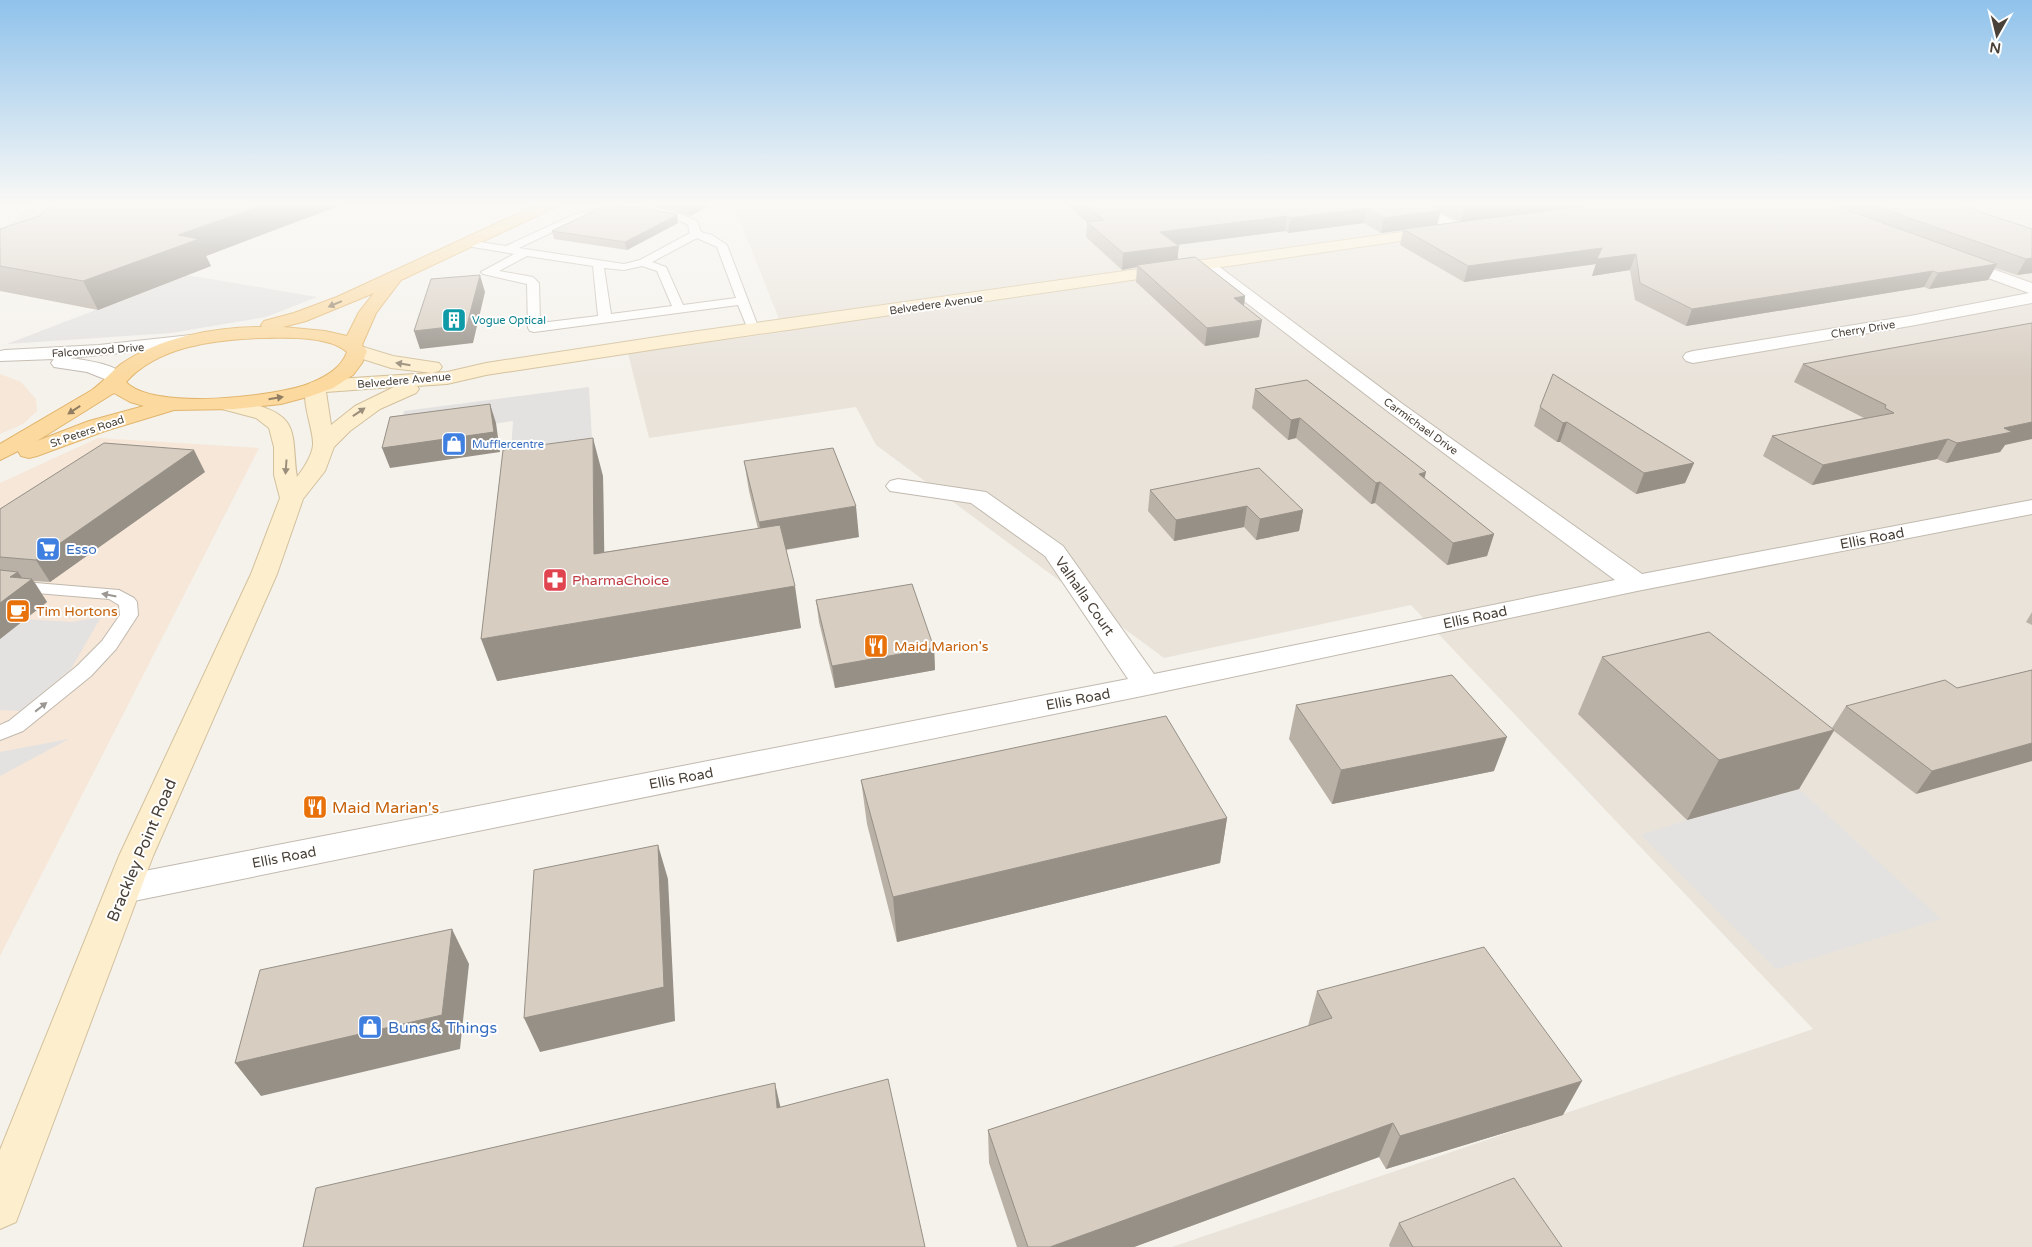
<svg xmlns="http://www.w3.org/2000/svg" width="2032" height="1247" viewBox="0 0 2032 1247" font-family="'Varela Round',sans-serif">
	<rect width="100%" height="100%" fill="#f5f2ec"/>
	<!-- residential -->
	<path fill="#e9e3da" d="M 668,202 L 2032,202 L 2032,1247 L 1172,1247 L 1813,1029 L 1411,605 L 1164,658 L 876,445 L 856,407 L 649,438 L 628,353 L 784,332 L 737,213 Z"/>
	<!-- commercial -->
	<path fill="#f6e7d8" d="M 0,374 L 21,382 L 36,399 L 37,411 L 23,424 L 0,434 Z
		M 98,438 L 259,448 L 0,956 L 0,483 Z"/>
	<!-- parking -->
	<path fill="#e4e2e0" d="M 93,202 L 3,230 L 28,207 Z
		M 187,275 L 317,297 L 266,317 L 171,333 L 7,344 Z
		M 589,387 L 592,439 L 511,451 L 513,421 L 398,437 L 404,411 Z
		M 101,617 L 71,669 L 20,711 L 0,710 L 0,639 L 24,619 L 72,622 Z
		M 69,739 L 0,776 L 0,752 Z
		M 1799,789 L 1941,919 L 1776,969 L 1641,835 L 1687,820 Z"/>
	<g fill="none" stroke-linecap="round" stroke-linejoin="round">
		<defs>
			<path id="service" d="M 620,206 L 625,209 L 624,211 L 605,213 L 580,219 L 519,248 L 624,264 L 640,260 L 690,233 L 688,225 L 678,220 L 648,215 L 648,211 L 680,214 L 697,221 L 701,232 L 712,235 L 727,245 L 759,329 L 757,332 L 749,332 L 738,305 L 534,332 L 530,331 L 528,328 L 527,284 L 483,274 L 481,272 L 514,254 L 467,246 L 462,243 L 467,240 L 506,246 L 573,215 L 605,207 ZM 697,238 L 717,247 L 736,298 L 683,305 L 666,267 L 652,262 ZM 527,256 L 593,266 L 598,316 L 540,323 L 539,283 L 533,277 L 499,271 ZM 642,266 L 657,271 L 672,306 L 611,314 L 604,268 L 624,270 Z
				M 0,580 L 119,590 L 134,598 L 137,602 L 138,615 L 116,649 L 91,676 L 23,731 L 0,740 L 0,725 L 9,721 L 77,666 L 102,641 L 120,615 L 119,605 L 109,599 L 0,590 Z"/>
			<path id="minor" d="M 1398,202 L 1416,202 L 1465,226 L 1468,229 L 1465,232 L 1455,232 L 1400,205 Z
				M 1956,256 L 2032,283 L 2032,303 L 1910,326 L 1693,363 L 1686,361 L 1683,357 L 1686,353 L 1693,351 L 1910,316 L 2029,293 L 1950,264 L 1948,261 L 1950,258 Z
				M 1207,260 L 1213,262 L 1404,405 L 1642,574 L 2032,500 L 2032,514 L 1637,591 L 1147,695 L 124,903 L 111,899 L 106,889 L 111,879 L 124,875 L 1128,679 L 1045,556 L 971,503 L 890,491 L 886,486 L 890,481 L 898,479 L 986,492 L 1063,546 L 1154,674 L 1615,580 L 1390,413 L 1201,268 L 1199,265 L 1201,262 Z"/>
			<path id="tertiary" d="M 191,335 L 198,337 L 200,341 L 198,345 L 70,358 C 85,360 118,364 127,378 L 124,382 L 117,384 L 87,372 L 54,367 L 51,363 L 54,359 L 0,361 L 0,351 L 5,350 L 99,345 Z"/>
			<path id="secondary" d="M 1437,227 L 1442,229 L 1445,232 L 1442,235 L 670,347 L 486,375 L 447,384 L 417,386 L 419,389 L 416,393 L 380,409 L 350,431 L 334,447 L 325,471 L 303,499 L 277,574 L 153,856 L 16,1222 L 0,1229 L 0,1150 L 119,856 L 251,574 L 280,498 L 274,475 L 274,447 L 269,428 L 256,418 L 218,408 L 215,404 L 218,400 C 229,397 241,401 252,404 C 302,416 291,437 297,477 C 303,469 312,456 313,445 C 314,431 300,399 307,386 C 310,382 316,381 321,380 L 447,372 L 486,363 L 670,335 ZM 394,387 L 355,406 L 331,425 L 326,392 Z
				M 357,345 L 393,356 L 439,363 L 442,367 L 439,371 L 432,373 L 391,368 L 350,355 L 347,351 L 350,347 Z"/>
			<path id="primary" d="M 543,202 L 562,202 L 560,205 L 401,280 L 376,313 L 362,345 L 367,351 L 362,363 L 353,375 L 333,388 L 311,396 L 281,404 L 234,409 L 174,410 L 105,431 L 37,456 L 29,458 L 21,456 L 18,451 L 0,460 L 0,444 L 92,390 C 103,382 111,372 121,364 C 161,337 215,327 262,327 L 261,325 L 264,321 L 294,313 L 337,297 ZM 374,293 L 359,312 L 347,336 L 325,331 L 283,327 L 306,321 ZM 259,338 C 284,338 328,335 347,352 C 341,368 327,376 311,383 C 276,397 153,411 126,382 C 158,346 214,340 259,338 ZM 114,393 L 130,402 L 144,406 L 89,421 L 37,441 Z"/>
		</defs>
		<!-- service casing -->
		<use href="#service" stroke="#c1b9ae" stroke-width="2"/>
		<!-- minor casing -->
		<use href="#minor" stroke="#c1b9ae" stroke-width="2"/>
		<!-- tertiary casing -->
		<use href="#tertiary" stroke="#c1b9ae" stroke-width="2"/>
		<!-- secondary casing -->
		<use href="#secondary" stroke="#d3c19d" stroke-width="2"/>
		<!-- primary casing -->
		<use href="#primary" stroke="#e1b56e" stroke-width="2"/>
		<!-- service -->
		<use href="#service" fill="#fff" fill-rule="evenodd"/>
		<!-- minor -->
		<use href="#minor" fill="#fff" fill-rule="evenodd"/>
		<!-- tertiary -->
		<use href="#tertiary" fill="#fff" fill-rule="evenodd"/>
		<!-- secondary -->
		<use href="#secondary" fill="#fdeece" fill-rule="evenodd"/>
		<!-- primary -->
		<use href="#primary" fill="#fbd99f" fill-rule="evenodd"/>
	</g>
	<!-- wall -->
	<path fill="#b9b0a6" fill-rule="evenodd" d="M 636,202 L 717,202 L 690,216 L 664,209 L 636,205 Z
		M 1063,202 L 1951,202 L 2032,229 L 2032,273 L 2017,275 L 1995,268 L 1988,280 L 1929,289 L 1924,287 L 1686,326 L 1635,300 L 1630,270 L 1592,276 L 1596,264 L 1464,282 L 1400,245 L 1403,230 L 1381,233 L 1364,223 L 1288,233 L 1285,231 L 1178,245 L 1178,260 L 1245,296 L 1244,306 L 1259,337 L 1205,346 L 1136,282 L 1137,267 L 1122,270 L 1086,237 L 1087,222 ZM 1440,212 L 1461,222 L 1437,225 Z
		M 341,205 L 206,256 L 211,266 L 98,310 L 0,291 L 0,229 Z
		M 678,223 L 627,250 L 554,239 L 552,231 Z
		M 1803,364 L 2005,445 L 2000,452 L 1946,463 L 1937,459 L 1812,485 L 1763,456 L 1772,436 L 1864,418 L 1794,382 Z
		M 1255,389 L 1425,479 L 1494,534 L 1487,556 L 1447,565 L 1375,503 L 1371,504 L 1296,438 L 1288,440 L 1252,408 Z
		M 1540,407 L 1694,463 L 1685,483 L 1636,494 L 1560,442 L 1557,442 L 1534,426 Z
		M 744,461 L 859,537 L 786,550 L 801,628 L 497,681 L 603,476 L 604,552 L 758,529 L 749,491 Z
		M 205,472 L 50,582 L 34,581 L 47,602 L 0,639 L 0,509 Z
		M 1150,490 L 1303,510 L 1299,531 L 1256,540 L 1244,527 L 1174,541 L 1148,511 Z
		M 816,600 L 934,648 L 935,670 L 835,688 L 819,622 Z
		M 2032,612 L 2032,625 L 2026,622 Z
		M 1602,657 L 1832,728 L 1846,706 L 1957,688 L 2032,670 L 1916,794 L 1834,731 L 1799,789 L 1687,820 L 1578,714 Z
		M 1296,705 L 1494,771 L 1332,804 L 1289,739 Z
		M 861,780 L 1227,818 L 1220,863 L 897,942 L 867,824 Z
		M 1317,991 L 1563,1115 L 1386,1169 L 1379,1157 L 1134,1247 L 1017,1247 L 989,1163 L 988,1130 L 1308,1026 Z
		M 1399,1223 L 1562,1247 L 1390,1247 L 1389,1245 Z"/>
	<!-- shaded-wall -->
	<path fill="#969087" d="M 272,202 L 340,202 L 341,205 L 206,256 L 211,266 L 98,310 L 83,281 L 178,235 Z
		M 688,202 L 717,202 L 690,216 Z
		M 1508,202 L 1632,202 L 1461,222 L 1465,207 Z
		M 1367,208 L 1364,223 L 1288,233 L 1290,218 Z
		M 1441,210 L 1437,225 L 1403,229 L 1403,230 L 1381,233 L 1384,218 Z
		M 677,215 L 678,223 L 627,250 L 625,242 Z
		M 1287,216 L 1285,231 L 1159,247 L 1160,232 Z
		M 1179,246 L 1177,262 L 1137,265 L 1137,267 L 1122,270 L 1123,253 Z
		M 1602,248 L 1636,254 L 1630,270 L 1592,276 L 1596,264 L 1464,282 L 1468,266 Z
		M 2032,258 L 2032,273 L 2017,275 L 2026,259 Z
		M 1997,264 L 1988,280 L 1929,289 L 1938,273 Z
		M 1933,271 L 1924,287 L 1686,326 L 1692,309 Z
		M 480,275 L 485,292 L 473,343 L 420,349 L 414,331 Z
		M 1245,296 L 1243,313 L 1234,298 Z
		M 1262,320 L 1259,337 L 1205,346 L 1207,328 Z
		M 490,404 L 496,423 L 500,452 L 390,468 L 382,448 Z
		M 1300,418 L 1296,438 L 1288,440 L 1291,420 Z
		M 1567,422 L 1560,442 L 1557,442 L 1563,423 Z
		M 2032,422 L 2032,439 L 2005,445 L 2000,452 L 1946,463 L 1957,443 L 2004,428 Z
		M 593,438 L 603,476 L 605,595 L 594,554 Z
		M 1948,439 L 1937,459 L 1812,485 L 1823,465 Z
		M 194,450 L 205,472 L 50,582 L 36,560 Z
		M 1694,463 L 1685,483 L 1636,494 L 1644,473 Z
		M 1426,472 L 1421,493 L 1419,474 Z
		M 1380,482 L 1375,503 L 1371,504 L 1376,483 Z
		M 856,506 L 859,537 L 764,553 L 759,522 Z
		M 1247,506 L 1244,527 L 1174,541 L 1176,520 Z
		M 1303,510 L 1299,531 L 1256,540 L 1260,519 Z
		M 1494,534 L 1487,556 L 1447,565 L 1453,543 Z
		M 18,572 L 26,583 L 32,579 L 47,602 L 0,639 L 0,603 L 10,577 Z
		M 795,586 L 801,628 L 497,681 L 481,639 Z
		M 934,648 L 935,670 L 835,688 L 832,666 Z
		M 1834,730 L 1799,789 L 1687,820 L 1719,760 Z
		M 1507,737 L 1494,771 L 1332,804 L 1341,770 Z
		M 2032,743 L 2032,761 L 1916,794 L 1932,771 Z
		M 1227,818 L 1220,863 L 897,942 L 893,897 Z
		M 658,845 L 668,879 L 675,1021 L 540,1052 L 524,1018 Z
		M 452,929 L 469,964 L 460,1049 L 261,1096 L 235,1063 Z
		M 1582,1081 L 1563,1115 L 1386,1169 L 1400,1136 Z
		M 775,1083 L 784,1123 L 777,1108 Z
		M 1393,1123 L 1379,1157 L 1134,1247 L 1050,1247 Z"/>
	<!-- building -->
	<path fill="#d7cdc1" stroke="#969087" d="M 54,202 L 272,202 L 178,235 L 199,239 L 83,281 L 0,266 L 0,229 L 39,216 Z
		M 1082,202 L 1423,202 L 1441,210 L 1384,218 L 1367,208 L 1290,218 L 1287,216 L 1160,232 L 1179,246 L 1123,253 L 1087,222 L 1104,220 Z
		M 1454,202 L 1508,202 L 1465,207 Z
		M 1618,202 L 1825,202 L 1997,264 L 1938,273 L 1933,271 L 1692,309 L 1640,283 L 1636,254 L 1597,259 L 1602,248 L 1468,266 L 1403,229 Z
		M 1864,202 L 1951,202 L 2032,229 L 2032,258 L 2026,259 Z
		M 604,206 L 646,208 L 677,215 L 625,242 L 552,231 Z
		M 1195,257 L 1245,296 L 1234,298 L 1262,320 L 1207,328 L 1137,265 Z
		M 480,275 L 467,325 L 414,331 L 431,279 Z
		M 2032,323 L 2032,422 L 2004,428 L 2012,432 L 1957,443 L 1948,439 L 1823,465 L 1772,436 L 1894,413 L 1885,408 L 1886,405 L 1803,364 Z
		M 1553,374 L 1694,463 L 1644,473 L 1567,422 L 1563,423 L 1540,407 Z
		M 1307,380 L 1426,472 L 1419,474 L 1494,534 L 1453,543 L 1380,482 L 1376,483 L 1300,418 L 1291,420 L 1255,389 Z
		M 490,404 L 494,432 L 382,448 L 390,417 Z
		M 593,438 L 594,554 L 780,525 L 795,586 L 481,639 L 503,450 Z
		M 104,443 L 194,450 L 36,560 L 0,557 L 0,509 Z
		M 833,448 L 856,506 L 759,522 L 744,461 Z
		M 1259,468 L 1303,510 L 1260,519 L 1247,506 L 1176,520 L 1150,490 Z
		M 0,570 L 18,572 L 10,577 L 32,579 L 0,603 Z
		M 912,584 L 934,648 L 832,666 L 816,600 Z
		M 1709,632 L 1834,730 L 1719,760 L 1602,657 Z
		M 2032,670 L 2032,743 L 1932,771 L 1846,706 L 1945,680 L 1957,688 Z
		M 1452,675 L 1507,737 L 1341,770 L 1296,705 Z
		M 1166,716 L 1227,818 L 893,897 L 861,780 Z
		M 658,845 L 664,987 L 524,1018 L 534,870 Z
		M 452,929 L 442,1015 L 235,1063 L 260,970 Z
		M 1484,947 L 1582,1081 L 1400,1136 L 1393,1123 L 1050,1247 L 1028,1247 L 988,1130 L 1332,1018 L 1317,991 Z
		M 888,1079 L 925,1247 L 303,1247 L 316,1188 L 775,1083 L 777,1108 Z
		M 1514,1178 L 1562,1247 L 1413,1247 L 1399,1223 Z"/>
	<!-- one-way arrows -->
	<defs><path id="oneway-solid" d="M-6-.8H1V-3.2L6.5 0L1 3.2V.8H-6Z" transform="scale(1.25)"/></defs>
	<g fill="#917e62">
		<use href="#oneway-solid" transform="translate(335 304) rotate(157)"/>
		<use href="#oneway-solid" transform="translate(276 398) rotate(-9)"/>
		<use href="#oneway-solid" transform="translate(74 410) rotate(147)"/>
	</g>
	<g fill="#9b8f7c">
		<use href="#oneway-solid" transform="translate(403 364) rotate(-171)"/>
		<use href="#oneway-solid" transform="translate(359 412) rotate(-34)"/>
		<use href="#oneway-solid" transform="translate(286 467) rotate(94)"/>
	</g>
	<g fill="#9b9792">
		<use href="#oneway-solid" transform="translate(109 595) rotate(-169)"/>
		<use href="#oneway-solid" transform="translate(41 707) rotate(-38)"/>
	</g>
	<!-- sky -->
	<linearGradient id="sky" x2="0" y2="1"><stop stop-color="#8fc2eb"/><stop offset="0.54" stop-color="#faf9f6"/><stop offset="1" stop-color="#faf9f6" stop-opacity="0"/></linearGradient>
	<rect width="2032" height="377" fill="url(#sky)"/>
	<!-- icons -->
	<defs>
		<symbol id="building-square" viewBox="-11 -11 22 22"><rect x="-9" y="-9" width="18" height="18" rx="4" fill="#0f9aa8" stroke="#fff"/><path d="M-4-6H4V6H1V3H-1V6H-4ZM-2.5-4.3h1.7v1.8h-1.7ZM.8-4.3h1.7v1.8H.8ZM-2.5-1h1.7V.8h-1.7ZM.8-1h1.7V.8H.8Z" fill="#fff"/></symbol>
		<symbol id="shop-square" viewBox="-11 -11 22 22"><rect x="-9" y="-9" width="18" height="18" rx="4" fill="#3f7fe0" stroke="#fff"/><path d="M-5-2.5h2.3a2.7 3.5 0 0 1 5.4 0H5L5.5 6h-11ZM-1.5-2.5h3a1.5 2.3 0 0 0-3 0Z" fill="#fff"/></symbol>
		<symbol id="supermarket-square" viewBox="-11 -11 22 22"><rect x="-9" y="-9" width="18" height="18" rx="4" fill="#3f7fe0" stroke="#fff"/><path d="M-6-5.5h2.5l.6 2H6L4.5 2H-2.5L-4.4-4H-6ZM-1.5 3.2a1.3 1.3 0 1 0 .1 0ZM3 3.2a1.3 1.3 0 1 0 .1 0Z" fill="#fff"/></symbol>
		<symbol id="pharmacy-square" viewBox="-11 -11 22 22"><rect x="-9" y="-9" width="18" height="18" rx="4" fill="#e0444e" stroke="#fff"/><path d="M-2-6h4v4h4v4h-4v4h-4v-4h-4v-4h4Z" fill="#fff"/></symbol>
		<symbol id="cafe-square" viewBox="-11 -11 22 22"><rect x="-9" y="-9" width="18" height="18" rx="4" fill="#e8710a" stroke="#fff"/><path d="M-5.5-4.5H6V0H3Q3 3.5 0 3.5H-2.5Q-5.5 3.5-5.5 0ZM3-3.2v2h1.7v-2ZM-6 4.5H4V6H-6Z" fill="#fff"/></symbol>
		<symbol id="restaurant-square" viewBox="-11 -11 22 22"><rect x="-9" y="-9" width="18" height="18" rx="4" fill="#e8710a" stroke="#fff"/><path d="M-5-6h1v4h1v-4h1v4h1v-4h1v5L-1.5 .5V6h-2V.5L-5-1ZM5-6V6H3V1.5H1.5Q1.5-4 5-6Z" fill="#fff"/></symbol>
	</defs>
	<g fill-rule="evenodd">
		<use href="#building-square" x="440" y="306" width="28" height="28"/>
		<use href="#shop-square" x="440" y="430" width="28" height="28"/>
		<use href="#supermarket-square" x="34" y="535" width="28" height="28"/>
		<use href="#pharmacy-square" x="541" y="566" width="28" height="28"/>
		<use href="#cafe-square" x="4" y="597" width="28" height="28"/>
		<use href="#restaurant-square" x="862" y="632" width="28" height="28"/>
		<use href="#restaurant-square" x="301" y="793" width="28" height="28"/>
		<use href="#shop-square" x="356" y="1013" width="28" height="28"/>
	</g>
	<g text-anchor="middle" stroke-width="4" stroke-linejoin="round" paint-order="stroke">
		<!-- far-street labels -->
		<g font-size="11" fill="#4a4239" stroke="#fff">
			<text transform="translate(936 304) rotate(-8)" y="4">Belvedere Avenue</text>
			<text transform="translate(1863 329) rotate(-9)" y="4">Cherry Drive</text>
			<text transform="translate(98 350) rotate(-4)" y="4">Falconwood Drive</text>
			<text transform="translate(404 380) rotate(-5)" y="4">Belvedere Avenue</text>
			<text transform="translate(1421 426) rotate(36)" y="4">Carmichael Drive</text>
			<text transform="translate(87 431) rotate(-19)" y="4">St Peters Road</text>
		</g>
		<!-- far-culture labels -->
		<g font-size="11" fill="#0d838f" stroke="#fff" text-anchor="start">
			<text x="472" y="324">Vogue Optical</text>
		</g>
		<!-- far-shop labels -->
		<g font-size="11" fill="#366cbe" stroke="#fff" text-anchor="start">
			<text x="472" y="448">Mufflercentre</text>
		</g>
		<!-- street labels -->
		<g font-size="14" fill="#4a4239" stroke="#fff">
			<text transform="translate(1872 538) rotate(-11)" y="5">Ellis Road</text>
			<text transform="translate(1085 596) rotate(55)" y="5">Valhalla Court</text>
			<text transform="translate(1475 617) rotate(-12)" y="5">Ellis Road</text>
			<text transform="translate(1078 699) rotate(-11)" y="5">Ellis Road</text>
			<text transform="translate(681 778) rotate(-11)" y="5">Ellis Road</text>
			<text transform="translate(284 857) rotate(-11)" y="5">Ellis Road</text>
		</g>
		<!-- shop labels -->
		<g font-size="14" fill="#366cbe" stroke="#fff" text-anchor="start">
			<text x="66" y="554">Esso</text>
		</g>
		<!-- health labels -->
		<g font-size="14" fill="#be3a42" stroke="#fff" text-anchor="start">
			<text x="572" y="585">PharmaChoice</text>
		</g>
		<!-- food labels -->
		<g font-size="14" fill="#c56008" stroke="#fff" text-anchor="start">
			<text x="36" y="616">Tim Hortons</text>
			<text x="894" y="651">Maid Marion's</text>
		</g>
		<!-- near-food labels -->
		<g font-size="16" fill="#c56008" stroke="#fff" text-anchor="start">
			<text x="332" y="813">Maid Marian's</text>
		</g>
		<!-- near-street labels -->
		<g font-size="16" fill="#4a4239" stroke="#fff">
			<text transform="translate(141 850) rotate(-67)" y="6">Brackley Point Road</text>
		</g>
		<!-- near-shop labels -->
		<g font-size="16" fill="#366cbe" stroke="#fff" text-anchor="start">
			<text x="388" y="1033">Buns &amp; Things</text>
		</g>
	</g>
	<!-- north arrow -->
	<g transform="translate(1997 35) rotate(188)" stroke="#ffffff" stroke-width="4" paint-order="stroke">
	<path d="M0-4L9 19L0 12L-9 19Z" fill="#4a4239"/>
	<text y="-8" font-size="14" font-weight="bold" text-anchor="middle" fill="#4a4239">N</text>
	</g>
</svg>
